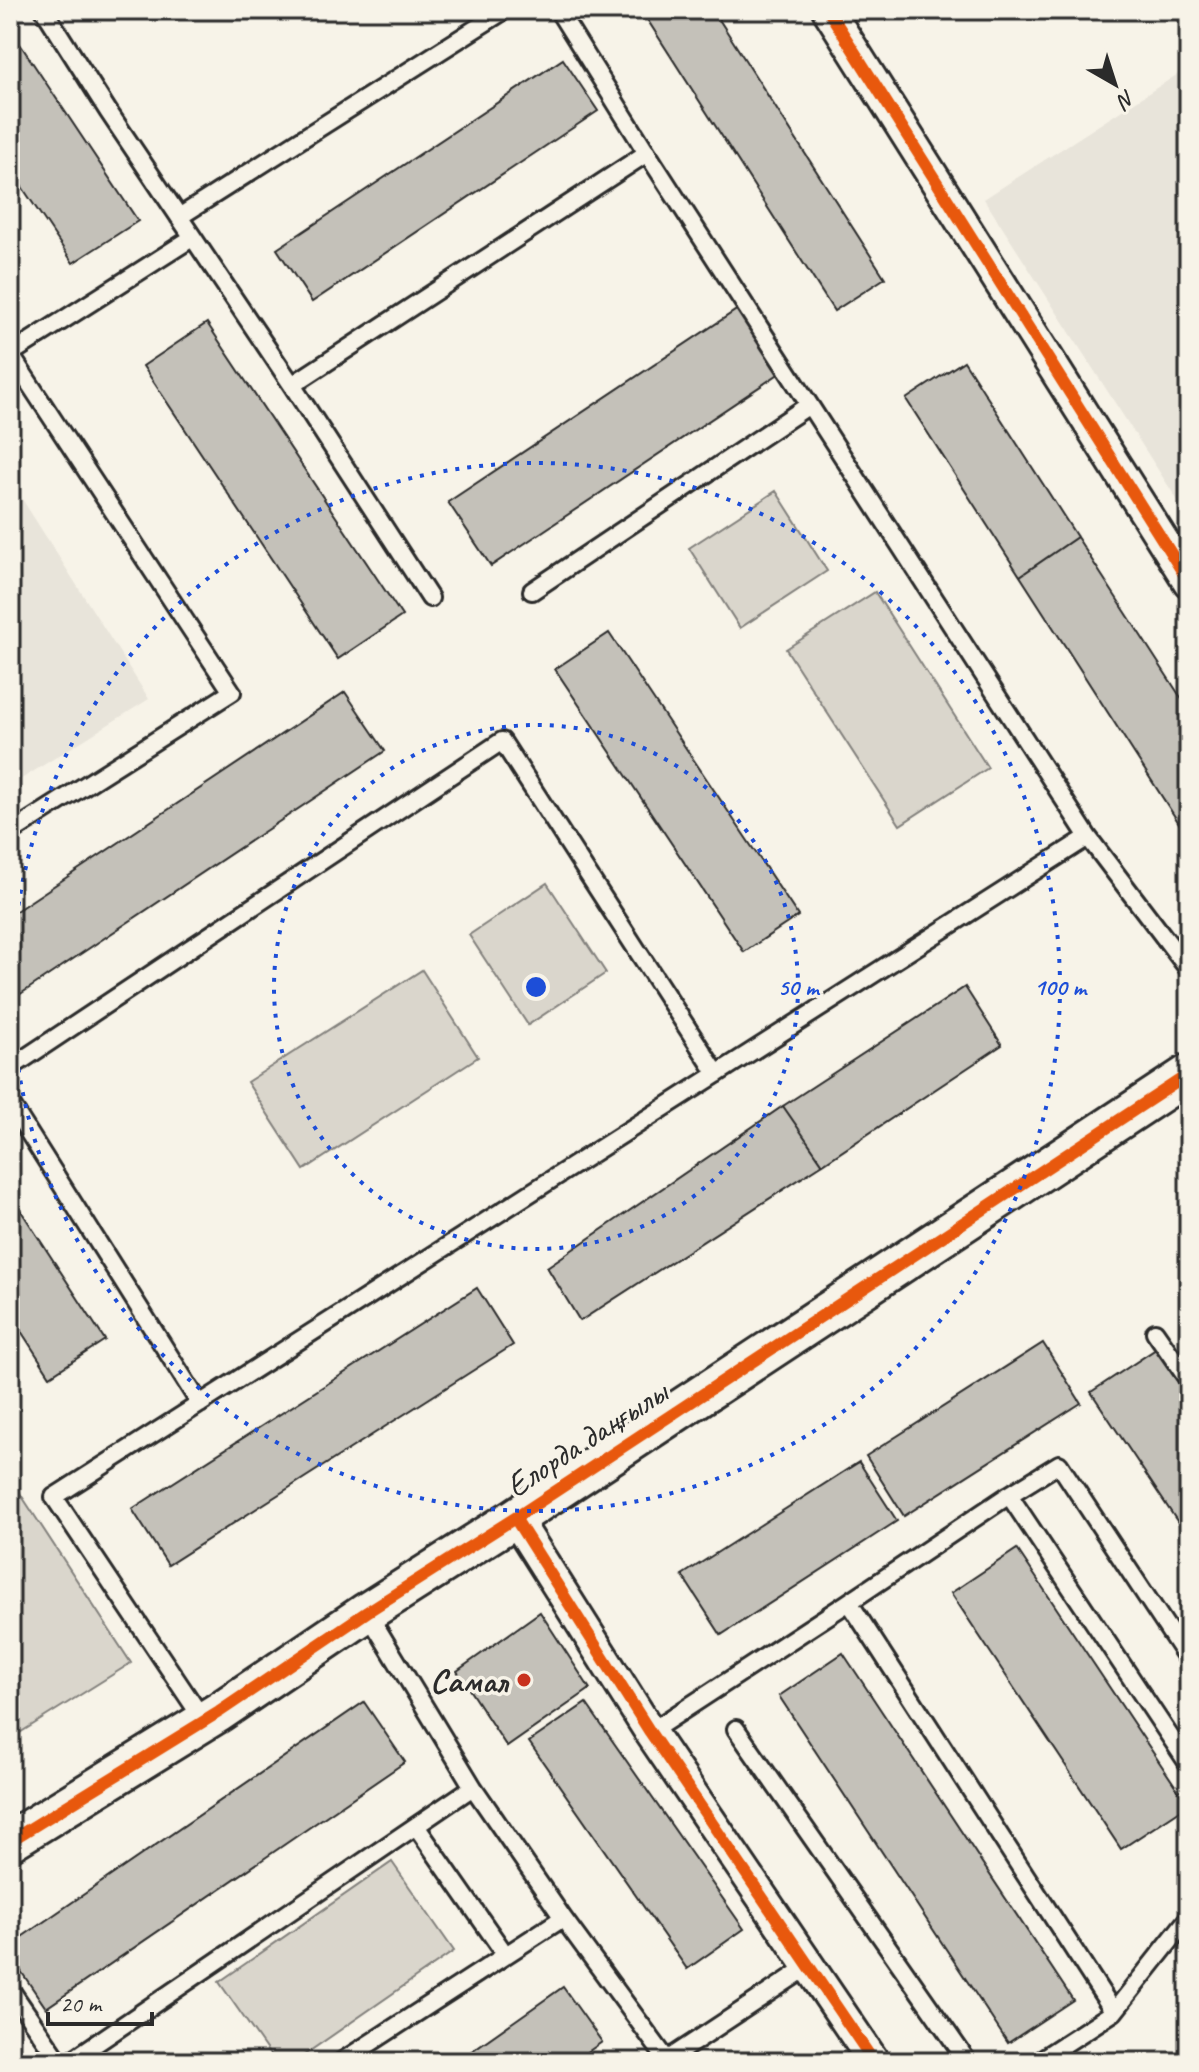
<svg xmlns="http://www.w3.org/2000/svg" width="1199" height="2072" viewBox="0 0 1199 2072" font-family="Caveat,sans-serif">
	<rect width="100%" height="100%" fill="#f7f3e8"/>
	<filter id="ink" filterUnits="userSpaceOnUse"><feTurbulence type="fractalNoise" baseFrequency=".0125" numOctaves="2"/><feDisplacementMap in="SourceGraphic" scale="16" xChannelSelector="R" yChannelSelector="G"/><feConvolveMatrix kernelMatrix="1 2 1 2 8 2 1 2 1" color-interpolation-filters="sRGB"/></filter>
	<g filter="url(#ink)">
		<!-- built -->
		<path fill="#e8e4da" d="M 1189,67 L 1189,518 L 984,199 Z
			M 10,480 L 149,699 L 10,786 Z"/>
		<!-- green -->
		<path fill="#dad6cc" stroke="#82807c" stroke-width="2" d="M 776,491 L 827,571 L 740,628 L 689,548 Z
			M 875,592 L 988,768 L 900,825 L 786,649 Z
			M 547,883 L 606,973 L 528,1025 L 469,935 Z
			M 422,970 L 478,1057 L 304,1170 L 247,1082 Z
			M 10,1478 L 131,1663 L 10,1739 Z
			M 392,1862 L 454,1951 L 294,2062 L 275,2062 L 219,1982 Z"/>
		<!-- building -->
		<path fill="#c4c1b9" stroke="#2b2b2b" stroke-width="2" d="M 655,10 L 713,10 L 885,278 L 834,311 L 645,16 Z
			M 10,29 L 138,221 L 73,263 L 10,169 Z
			M 563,59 L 598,111 L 312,302 L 277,249 Z
			M 738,309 L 780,373 L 491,566 L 448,502 Z
			M 207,323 L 402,616 L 338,659 L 143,366 Z
			M 964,361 L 1077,537 L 1020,576 L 906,399 Z
			M 1077,537 L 1189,710 L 1189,832 L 1186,834 L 1020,576 Z
			M 609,633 L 798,916 L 744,952 L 555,669 Z
			M 345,692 L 385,751 L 10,1001 L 10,915 Z
			M 965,987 L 1002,1045 L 823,1164 L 783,1106 Z
			M 783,1106 L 823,1164 L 580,1321 L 547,1267 Z
			M 10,1194 L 105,1340 L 50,1376 L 10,1314 Z
			M 477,1288 L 513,1345 L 168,1565 L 132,1509 Z
			M 1043,1343 L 1081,1403 L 904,1516 L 866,1456 Z
			M 1156,1349 L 1189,1399 L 1189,1539 L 1091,1392 Z
			M 859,1462 L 897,1521 L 721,1635 L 682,1575 Z
			M 1017,1549 L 1188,1805 L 1121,1849 L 951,1593 Z
			M 540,1612 L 590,1689 L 507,1747 L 457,1671 Z
			M 843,1653 L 1073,2000 L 1008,2043 L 779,1696 Z
			M 364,1702 L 405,1762 L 46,2008 L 10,1955 L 10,1945 Z
			M 586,1703 L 744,1929 L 687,1969 L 529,1742 Z
			M 563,1987 L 602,2042 L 573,2062 L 456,2062 Z
			M 829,2052 L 835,2062 L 814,2062 Z"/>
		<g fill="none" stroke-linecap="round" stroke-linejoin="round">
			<defs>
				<path id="service" d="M 44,10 L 108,111 L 292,385 L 430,598
					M 558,10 L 647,153 L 1088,837 L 1189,970
					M 179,217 L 505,10
					M 292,385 L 647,153
					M 532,591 L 809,405
					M 10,833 L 232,692 L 10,354 L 192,238
					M 10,1068 L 502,741 L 717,1074
					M 10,1103 L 200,1404
					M 1155,1332 L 1189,1381
					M 1009,1495 L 1059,1464 L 1189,1661
					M 849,1602 L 1009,1495 L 1189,1765
					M 204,1721 L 54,1497 L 1088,837
					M 736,1729 L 968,2062
					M 650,1732 L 849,1602 L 1114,2012
					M 416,1826 L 505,1954
					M 563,1918 L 667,2060
					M 10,1989 L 60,2062
					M 69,2062 L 473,1787 L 367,1612
					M 341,2062 L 563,1918 L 473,1787
					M 664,2062 L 809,1966
					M 1037,2062 L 1114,2012 L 1189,1917"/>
				<path id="minor" d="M 828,10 L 1189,582
					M 515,1518 L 650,1732 L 874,2062"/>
				<path id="tertiary" d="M 10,1841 L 219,1712 L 367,1612 L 515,1518 L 1189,1074"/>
			</defs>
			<!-- service casing -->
			<use href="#service" stroke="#2b2b2b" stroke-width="22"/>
			<!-- minor casing -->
			<use href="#minor" stroke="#2b2b2b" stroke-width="36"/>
			<!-- tertiary casing -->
			<use href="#tertiary" stroke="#2b2b2b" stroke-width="44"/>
			<!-- service -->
			<use href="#service" stroke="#f7f3e8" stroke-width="16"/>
			<!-- minor -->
			<use href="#minor" stroke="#f7f3e8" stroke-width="30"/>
			<!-- tertiary -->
			<use href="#tertiary" stroke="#f7f3e8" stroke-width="38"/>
			<defs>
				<path id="cycleway" d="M 828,10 L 1189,582
					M 515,1518 L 650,1732 L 874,2062
					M 10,1841 L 219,1712 L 367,1612 L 515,1518 L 1189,1074"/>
			</defs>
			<!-- cycleway casing -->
			<use href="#cycleway" stroke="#f7f3e8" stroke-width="17"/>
			<!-- cycleway -->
			<use href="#cycleway" stroke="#e8590c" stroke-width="12"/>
		</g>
	</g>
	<!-- distance rings -->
	<g fill="none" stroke="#1d4ed8" stroke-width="4" stroke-dasharray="4 8">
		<circle cx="536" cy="987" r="262"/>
		<circle cx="536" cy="987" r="524"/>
	</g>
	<!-- markers -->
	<circle fill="#c8321e" stroke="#f7f3e8" stroke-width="3" cx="524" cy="1680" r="8"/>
	<g text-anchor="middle" stroke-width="7" stroke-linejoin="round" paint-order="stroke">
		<!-- street labels -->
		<g font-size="34" fill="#2b2b2b" stroke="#f7f3e8">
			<text transform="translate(586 1438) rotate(-33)" y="12">Елорда даңғылы</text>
		</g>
		<!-- poi labels -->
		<g font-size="34" font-weight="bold" fill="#2b2b2b" stroke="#f7f3e8" text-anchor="end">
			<text x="508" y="1692">Самал</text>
		</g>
	</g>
	<circle cx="536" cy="987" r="12" fill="#1d4ed8" stroke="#f7f3e8" stroke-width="4"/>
	<g font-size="24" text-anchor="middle" font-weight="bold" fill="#1d4ed8" stroke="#f7f3e8" stroke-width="7" stroke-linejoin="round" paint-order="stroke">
		<text x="798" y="995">50 m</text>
		<text x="1060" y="995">100 m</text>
	</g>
	<!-- margin -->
	<rect width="1199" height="2072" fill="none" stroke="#f7f3e8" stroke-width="40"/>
	<rect x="20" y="20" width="1159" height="2032" fill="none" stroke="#2b2b2b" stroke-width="3" filter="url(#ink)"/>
	<!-- north arrow -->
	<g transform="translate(1115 84) rotate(141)" stroke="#f7f3e8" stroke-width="6" paint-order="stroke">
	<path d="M0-6L14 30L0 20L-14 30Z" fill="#2b2b2b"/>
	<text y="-12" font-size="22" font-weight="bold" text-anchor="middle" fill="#2b2b2b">N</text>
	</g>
	<!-- scale -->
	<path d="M48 2012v12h104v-12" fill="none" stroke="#2b2b2b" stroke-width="4"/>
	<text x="60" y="2012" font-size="24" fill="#2b2b2b" stroke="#f7f3e8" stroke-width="6" paint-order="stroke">20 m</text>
</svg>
